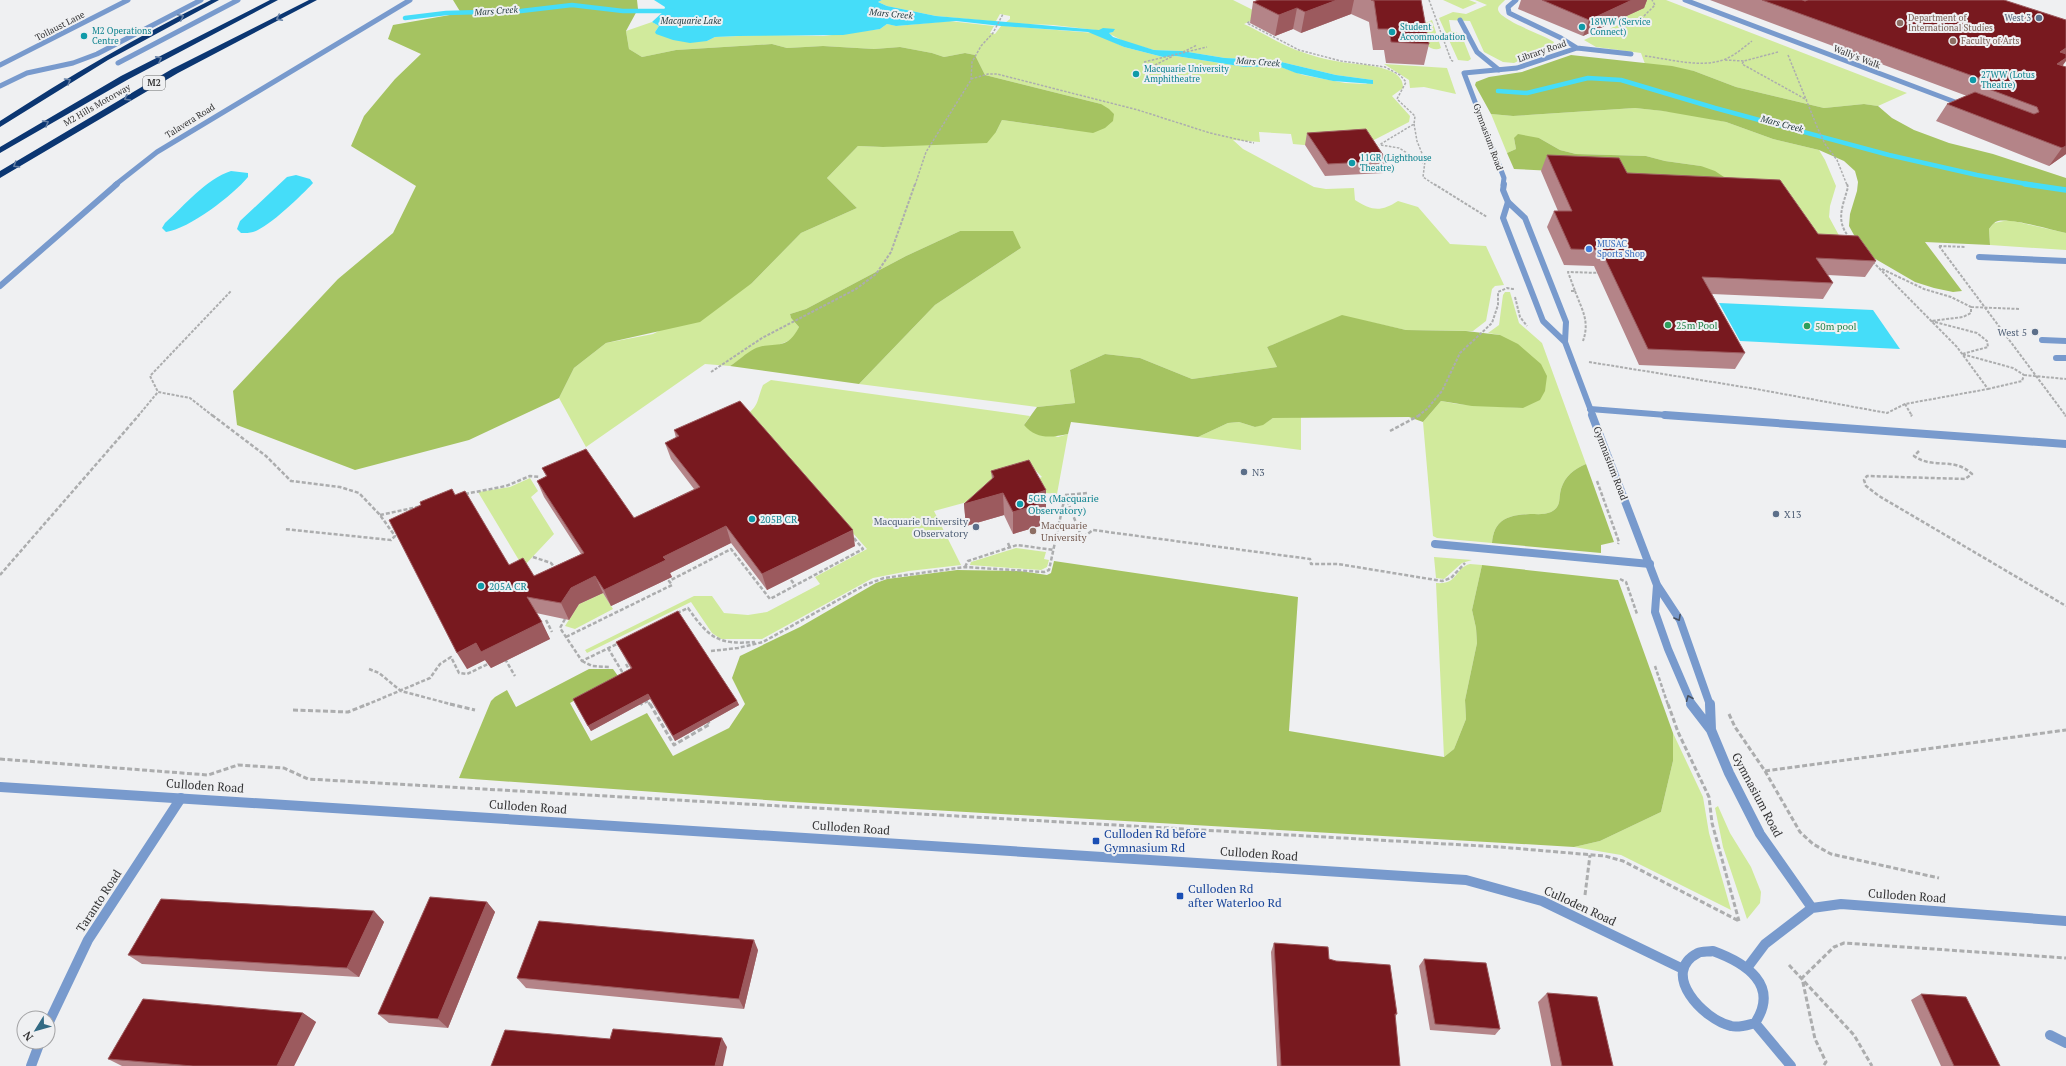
<svg xmlns="http://www.w3.org/2000/svg" width="2066" height="1066" viewBox="0 0 2066 1066" font-family="'PT Serif',serif">
	<rect width="100%" height="100%" fill="#eff0f2"/>
	<!-- green -->
	<path fill="#d1ea9c" d="M 882,0 L 1233,0 L 1261,14 L 1262,16 L 1244,24 C 1261,32 1279,43 1296,50 C 1310,55 1327,60 1341,62 C 1356,65 1405,64 1403,88 L 1392,96 L 1410,116 L 1409,122 L 1374,140 L 1304,145 L 1293,144 L 1291,134 L 1259,132 L 1260,142 L 1233,140 L 1243,149 L 1314,187 L 1326,189 L 1354,188 L 1355,200 C 1372,211 1381,212 1398,201 L 1418,207 L 1450,244 L 1486,246 L 1504,285 L 1495,286 L 1492,289 L 1486,321 L 1473,331 L 1406,330 L 1342,316 L 1267,347 L 1277,367 L 1192,379 L 1140,358 L 1105,354 L 1070,370 L 1075,403 L 1037,407 L 859,384 L 935,305 L 1021,248 L 960,231 L 906,256 L 806,309 L 790,314 L 791,318 L 799,327 L 793,339 L 776,346 L 755,349 L 730,366 L 705,364 L 586,447 L 559,398 L 574,368 L 606,343 L 653,334 L 752,283 L 801,233 L 857,208 L 827,178 L 858,146 L 883,147 L 996,132 L 1002,120 L 1064,129 L 1101,104 L 985,75 L 975,55 L 965,53 L 944,57 L 932,53 L 900,47 L 874,49 L 823,46 L 787,48 L 772,44 L 676,50 L 642,57 L 629,49 L 626,31 L 652,22 L 659,26 L 655,32 L 707,41 L 715,37 L 764,35 L 824,36 L 880,29 L 887,24 L 897,26 L 949,21 L 994,26 L 990,33 L 995,34 L 1001,26 L 1006,26 L 1094,33 L 1124,47 L 1163,57 L 1176,56 L 1245,67 L 1278,66 L 1303,75 L 1345,83 L 1366,84 L 1373,80 L 1336,75 L 1273,60 L 1225,58 L 1182,51 L 1154,50 L 1125,42 L 1108,33 L 1113,32 L 1053,25 L 1005,23 L 1010,19 L 1010,16 L 1000,14 L 996,21 L 990,21 L 936,16 L 887,6 L 878,2 Z
		M 1443,0 L 1469,0 L 1477,3 L 1463,9 Z
		M 1475,0 L 1505,0 C 1503,3 1498,5 1498,9 C 1498,20 1545,35 1554,42 L 1550,50 L 1536,53 L 1514,63 L 1503,62 L 1484,52 L 1470,21 L 1449,20 L 1451,31 L 1461,34 L 1471,59 L 1468,61 L 1458,60 L 1439,18 L 1453,12 L 1466,14 L 1487,5 Z
		M 1639,0 L 1666,0 L 1907,93 L 1878,106 L 1864,104 L 1824,108 L 1736,87 L 1694,71 L 1645,64 L 1641,53 L 1596,47 L 1584,40 L 1629,20 L 1624,17 Z
		M 1432,20 L 1441,48 C 1436,51 1430,48 1426,45 L 1419,26 Z
		M 1384,64 L 1447,68 L 1456,94 L 1424,87 L 1410,88 L 1409,80 Z
		M 1635,108 L 1683,113 L 1726,122 L 1773,139 L 1819,150 L 1825,160 L 1836,186 L 1830,206 L 1829,217 L 1848,252 L 1735,195 L 1701,166 L 1665,161 L 1646,156 L 1576,154 L 1560,150 L 1539,138 L 1514,138 L 1516,149 L 1507,153 L 1491,114 L 1513,116 Z
		M 2009,220 L 2066,233 L 2066,250 L 1990,245 L 1989,229 L 1994,223 Z
		M 1505,292 L 1510,292 L 1519,323 L 1542,343 L 1586,464 C 1574,469 1565,476 1561,489 C 1558,500 1562,506 1551,512 C 1544,515 1537,514 1530,514 C 1507,515 1494,520 1492,543 L 1437,538 L 1433,536 L 1423,422 L 1441,401 L 1457,404 L 1523,408 L 1500,335 L 1488,333 L 1499,325 L 1503,295 Z
		M 771,380 L 1030,416 L 1024,425 L 1058,437 L 1068,434 L 1057,494 L 1035,492 L 1029,482 L 1042,477 L 1026,461 L 1002,475 L 993,495 L 934,511 L 961,565 L 909,571 L 873,578 L 762,639 L 721,639 L 712,633 L 691,602 L 587,653 L 585,650 L 694,596 L 712,596 L 724,613 L 748,615 L 767,612 L 820,584 L 815,577 L 867,549 L 813,488 L 744,417 C 760,405 756,402 763,385 Z
		M 1301,417 L 1301,450 L 1198,437 L 1228,423 L 1239,422 L 1255,427 L 1267,422 L 1273,418 Z
		M 530,478 L 538,491 L 531,497 L 554,534 L 523,567 L 478,492 L 510,487 Z
		M 1016,548 L 1046,552 L 1044,559 L 1049,560 L 1047,567 L 1041,570 L 970,565 L 971,562 Z
		M 1434,557 L 1472,560 L 1462,563 L 1444,579 L 1436,578 Z
		M 1470,564 L 1482,565 L 1472,610 L 1476,628 L 1477,643 L 1465,700 L 1466,719 L 1454,749 L 1444,757 L 1436,583 C 1459,585 1454,568 1470,564 Z
		M 603,593 L 613,609 L 575,629 L 565,626 L 579,604 Z
		M 1673,733 L 1703,797 L 1709,833 L 1731,910 L 1621,855 L 1574,847 L 1600,841 L 1661,812 L 1673,761 Z
		M 1718,806 L 1730,833 L 1751,867 L 1761,892 L 1760,903 L 1747,919 L 1723,847 L 1715,808 Z"/>
	<!-- forest -->
	<path fill="#a5c361" d="M 453,0 L 637,0 L 638,9 L 626,31 L 629,49 L 642,57 L 676,50 L 772,44 L 787,48 L 823,46 L 874,49 L 900,47 L 932,53 L 944,57 L 965,53 L 975,55 L 985,75 L 1101,104 L 1109,109 L 1114,114 L 1113,121 L 1105,128 L 1093,133 L 1002,120 L 996,132 L 987,143 L 883,147 L 858,146 L 827,178 L 857,208 L 801,233 L 752,283 L 700,322 L 606,343 L 574,368 L 559,398 L 469,440 L 355,470 L 237,425 L 233,391 L 338,279 L 393,233 L 416,186 L 351,146 L 364,116 L 395,79 L 421,54 L 388,39 L 393,25 L 461,13 Z
		M 1571,55 L 1672,66 L 1694,71 L 1736,87 L 1824,108 L 1864,104 L 1878,106 L 1892,118 L 1914,130 L 1949,143 L 1993,154 L 2066,178 L 2066,233 C 2051,230 2012,218 1998,221 C 1994,222 1992,225 1989,229 L 1990,245 L 1925,242 L 1962,291 L 1953,292 L 1934,288 L 1915,282 L 1872,257 L 1854,235 L 1849,226 L 1850,214 L 1857,191 L 1858,182 L 1855,171 L 1844,161 L 1819,150 L 1773,139 L 1726,122 L 1663,111 L 1635,108 L 1513,116 L 1491,114 L 1475,85 L 1476,82 L 1489,77 L 1522,72 Z
		M 1518,134 L 1539,138 L 1560,150 L 1576,154 L 1646,156 L 1665,161 L 1701,166 L 1715,171 L 1724,177 L 1735,195 L 1612,174 L 1514,169 L 1507,153 L 1516,149 L 1514,138 Z
		M 960,231 L 1013,231 L 1021,248 L 935,305 L 859,384 L 730,366 C 738,361 746,353 754,349 C 773,340 786,353 799,327 L 791,318 L 790,314 L 806,309 L 906,256 Z
		M 1342,315 L 1406,330 L 1466,331 L 1500,335 L 1518,344 L 1541,364 L 1547,376 L 1545,391 L 1540,400 L 1523,408 L 1472,406 L 1441,401 L 1423,422 L 1409,417 L 1273,418 L 1263,425 L 1255,427 L 1239,422 L 1228,423 L 1198,437 L 1071,422 L 1068,434 C 1050,438 1036,439 1024,425 L 1037,407 L 1075,403 L 1070,370 L 1105,354 L 1140,358 L 1192,379 L 1277,367 L 1267,347 Z
		M 1586,464 L 1614,542 L 1601,545 L 1601,553 L 1492,543 C 1494,520 1507,515 1530,514 C 1537,514 1544,515 1551,512 C 1562,506 1558,500 1561,489 C 1565,476 1574,469 1586,464 Z
		M 1054,561 L 1298,597 L 1289,731 L 1444,757 L 1454,749 L 1466,719 L 1465,700 L 1477,643 L 1476,628 L 1472,610 L 1482,565 L 1618,580 L 1673,733 L 1673,761 L 1661,812 L 1600,841 L 1574,847 L 794,802 L 459,778 L 491,701 L 495,697 L 507,690 L 516,707 L 589,669 L 613,669 L 618,676 L 570,703 L 591,741 L 647,713 L 673,756 L 729,728 L 745,704 L 732,678 L 740,656 L 800,627 L 876,583 L 887,579 L 957,570 L 1020,571 L 1047,575 L 1051,573 Z"/>
	<!-- water -->
	<path fill="#45ddf9" d="M 654,0 L 882,0 L 878,2 L 887,6 L 936,16 L 1099,30 L 1103,28 L 1115,29 L 1113,32 L 1109,33 L 1113,37 L 1154,50 L 1182,51 L 1225,58 L 1273,60 L 1336,75 L 1373,80 L 1373,84 L 1333,81 L 1296,73 L 1278,66 L 1245,67 L 1176,56 L 1163,57 L 1124,47 L 1088,32 L 1001,26 L 956,21 L 896,26 L 887,24 L 880,29 L 843,35 L 738,36 L 715,37 L 707,41 L 690,43 L 673,40 L 656,34 L 655,32 L 659,26 L 652,22 L 664,11 L 665,7 Z
		M 231,171 L 248,173 L 248,177 C 233,195 189,229 166,232 L 162,228 L 165,223 C 185,205 206,179 231,171 Z
		M 296,175 L 310,179 L 313,183 C 302,195 268,228 253,232 C 250,233 245,233 241,233 L 237,229 L 240,221 L 287,177 Z
		M 1719,303 L 1873,310 L 1900,349 L 1740,341 Z"/>
	<g fill="none" stroke-linecap="round" stroke-linejoin="round">
		<!-- stream-far1 -->
		<path stroke="#45ddf9" stroke-width="4.5" d="M 405,18 L 446,13 L 521,11 L 572,5 L 623,11 L 673,11
			M 1498,91 L 1527,93 L 1588,78 L 1621,80 L 1715,108 L 1889,155 L 1977,175 L 2032,185"/>
		<!-- stream -->
		<path stroke="#45ddf9" stroke-width="5.5" d="M 2025,184 L 2066,190"/>
		<!-- path-far3 -->
		<path stroke="#acadae" stroke-width="1.5" stroke-dasharray="2.5 1.5" stroke-linecap="butt" d="M 1429,0 L 1451,60 L 1454,62
			M 1253,20 L 1247,23 L 1299,50 L 1341,61 L 1385,67 L 1400,75 L 1406,82 L 1397,99 L 1415,116 L 1414,124 L 1379,145
			M 1605,36 L 1640,20 L 1655,5 L 1652,0
			M 1183,52 L 1197,45
			M 1778,52 L 1744,61 L 1742,64 L 1807,100
			M 1788,55 L 1818,129 L 1825,144 L 1837,160 L 1847,185
			M 1645,56 C 1670,59 1699,68 1723,60 C 1734,56 1743,48 1752,41
			M 1725,60 L 1744,61
			M 1144,62 L 1207,47
			M 1155,65 L 1173,56
			M 971,79 L 988,74 L 997,74 L 1138,110 L 1210,133 L 1254,143
			M 1414,124 L 1417,141 L 1425,161 L 1423,177 L 1435,185
			M 1381,145 L 1399,148 L 1425,164
			M 915,185 L 926,152 L 971,80 L 972,62 L 981,46 L 993,33 L 1003,14"/>
		<!-- path-far2 -->
		<path stroke="#acadae" stroke-width="2" stroke-dasharray="3 1.5" stroke-linecap="butt" d="M 1434,184 L 1487,217
			M 1847,184 L 1848,187 C 1843,206 1835,220 1849,237
			M 1939,246 L 2066,416
			M 1939,246 L 1966,247
			M 1882,269 L 1924,289 L 1951,297 L 1971,307 L 1971,313 L 1963,317 L 1931,321 L 1977,333 L 1987,341 L 1988,347 L 1962,354 L 2013,368 L 2024,375 L 2022,381 L 1988,389
			M 1571,291 L 1575,291 L 1568,272 L 1601,273
			M 1575,291 C 1582,310 1590,321 1583,341
			M 1515,297 L 1520,317 L 1527,326
			M 1971,307 L 2019,309
			M 1589,362 L 1756,389 L 1887,413 L 1905,404 L 1988,389 L 1957,347 L 1872,261
			M 711,372 L 762,338 L 856,289 L 876,274 L 891,252 L 915,184
			M 2024,375 L 2066,379
			M 1905,404 L 1912,416
			M 138,416 L 158,392
			M 213,416 L 190,398 L 158,392 L 150,376 L 231,291
			M 1418,416 L 1427,409 L 1442,391 L 1460,353 L 1492,323 L 1498,305 L 1498,292 L 1507,288 L 1513,289 L 1512,287"/>
		<!-- path-far1 -->
		<path stroke="#acadae" stroke-width="2.5" stroke-dasharray="4 2" stroke-linecap="butt" d="M 212,415 L 266,456 L 291,481 L 340,487 L 359,493 L 380,515 L 395,536 L 391,540 L 284,529
			M 1911,415 L 1912,416
			M 2065,415 L 2066,416
			M 1390,431 L 1420,415
			M 1919,451 L 1914,456 C 1934,470 1953,456 1972,474 L 1965,479 L 1867,476 L 1864,480 L 1866,486 L 1879,496 L 2066,606
			M 1597,481 L 1619,542 L 1618,544
			M 465,494 L 506,486 L 530,476 L 540,477
			M 1065,495 L 1082,538 L 1093,530 L 1310,559 L 1311,564 L 1338,564 L 1442,581 L 1451,578 L 1465,563
			M 1065,495 L 1088,493
			M 380,515 L 422,506
			M 1008,543 L 1010,548
			M 533,557 L 551,563 L 555,568
			M 965,567 L 968,561 L 1017,545 L 1054,550
			M 0,575 L 139,415
			M 1620,579 L 1626,582 L 1637,614
			M 791,580 L 795,585
			M 677,613 L 688,608 C 709,638 718,645 755,642
			M 565,619 L 560,628 L 582,661 L 619,643
			M 546,620 L 552,632
			M 566,637 L 672,585 L 669,581 L 731,549 L 770,599 L 863,549 L 853,537
			M 608,648 L 624,675
			M 711,651 L 738,648 L 763,642 L 865,585 L 884,578 L 965,567 L 1044,572 L 1049,570 L 1065,496
			M 505,659 L 515,676
			M 582,661 L 592,666 L 609,667
			M 626,664 L 631,673
			M 1655,666 L 1668,705
			M 369,669 L 379,673 L 401,691 L 454,705
			M 646,697 L 650,705
			M 640,702 L 641,704 L 648,701
			M 366,705 L 430,678 L 440,664 L 451,657 L 459,673 L 467,674 L 488,664"/>
		<!-- path -->
		<path stroke="#acadae" stroke-width="3" stroke-dasharray="5 2.5" stroke-linecap="butt" d="M 450,704 L 475,710
			M 641,704 L 642,704
			M 650,704 L 674,745 L 710,724 L 708,722
			M 1668,704 L 1678,732 L 1709,797 L 1712,823 L 1739,921
			M 293,710 L 348,712 L 368,704
			M 1729,714 L 1735,727 L 1765,771 L 1800,832 L 1813,844 L 1831,854 L 1939,878
			M 0,759 L 208,775 L 238,765 L 284,768 L 308,779 L 1500,847 L 1605,856 L 1623,861 L 1739,921
			M 1765,771 L 2066,730
			M 1585,895 L 1590,855
			M 1789,965 L 1854,1035 L 1872,1066
			M 1824,1065 L 1826,1062 L 1815,1039 L 1802,978 L 1834,947 L 1844,943 L 2066,958"/>
		<!-- service-far3 -->
		<path stroke="#789acd" stroke-width="5" d="M 1460,20 L 1477,52 L 1499,70
			M 1577,48 L 1631,54
			M 118,63 L 238,0
			M 0,65 L 128,0
			M 0,86 L 27,73 L 73,63 L 97,54 L 201,0
			M 1503,185 L 1504,178 L 1464,73 L 1517,68 L 1577,48 L 1561,38 L 1509,13 L 1508,7 L 1516,0"/>
		<!-- service-far2 -->
		<path stroke="#789acd" stroke-width="6" d="M 1504,184 L 1503,190 L 1508,202
			M 1979,257 L 2066,261
			M 2042,340 L 2066,341
			M 2056,358 L 2066,358
			M 1590,409 L 1679,416"/>
		<!-- service-far1 -->
		<path stroke="#789acd" stroke-width="8" d="M 1665,415 L 2066,444
			M 1435,544 L 1650,564"/>
		<!-- service -->
		<path stroke="#789acd" stroke-width="10" d="M 2050,1035 L 2066,1043"/>
		<!-- pedestrian -->
		<path stroke="#789acd" stroke-width="5" d="M 1685,0 L 1963,105"/>
		<!-- minor-far2 -->
		<path stroke="#789acd" stroke-width="6" d="M 1508,202 L 1525,218 L 1566,322 L 1565,342 L 1543,321 L 1503,218 Z
			M 1565,342 L 1593,416"/>
		<!-- minor-far1 -->
		<path stroke="#789acd" stroke-width="8" d="M 1592,415 L 1657,585 L 1680,620 L 1710,705
			M 1657,585 L 1655,612 L 1668,649 L 1692,705"/>
		<!-- minor -->
		<path stroke="#789acd" stroke-width="10" d="M 1691,704 L 1711,730 L 1729,773 L 1760,834 L 1812,908
			M 1710,704 L 1711,730
			M 1747,968 L 1765,944 L 1812,908 L 1841,904 L 2066,921
			M 48,1024 L 88,940 L 181,798
			M 31,1066 L 40,1042"/>
		<!-- tertiary-far2 -->
		<path stroke="#789acd" stroke-width="5" d="M 115,185 L 157,152 L 410,0"/>
		<!-- tertiary-far1 -->
		<path stroke="#789acd" stroke-width="6" d="M 0,286 L 117,184"/>
		<!-- tertiary -->
		<path stroke="#789acd" stroke-width="10" d="M 0,787 L 1466,880 L 1542,901 L 1683,969
			M 1713,951 C 1746,963 1780,985 1755,1023 C 1747,1025 1739,1028 1731,1026 C 1704,1020 1659,973 1698,953 C 1702,951 1708,952 1713,951 Z
			M 1755,1023 L 1791,1066"/>
		<!-- motorway -->
		<path fill="#0b3672" fill-rule="evenodd" d="M 211,0 L 219,0 L 108,60 L 0,127 L 0,121 C 68,77 138,36 211,0 Z
			M 270,0 L 278,0 L 127,80 L 0,153 L 0,147 L 121,76 Z
			M 309,0 L 317,0 L 178,73 L 0,178 L 0,171 L 172,69 Z"/>
	</g>
	<!-- wall -->
	<path fill="#b48488" d="M 1256,0 L 1421,0 L 1429,44 L 1424,65 L 1386,63 L 1384,50 L 1373,50 L 1369,22 L 1351,14 L 1301,33 L 1293,29 L 1275,36 L 1250,23 L 1253,2 L 1257,1 Z
		M 1521,0 L 1647,0 L 1644,8 L 1583,36 L 1518,9 Z
		M 1710,0 L 2004,0 L 2063,66 L 2066,67 L 2066,154 L 2049,166 L 1936,121 L 1947,104 L 1967,96 Z
		M 1307,133 L 1387,161 L 1384,173 L 1325,176 L 1305,145 Z
		M 1547,155 L 1627,173 L 1818,234 L 1876,261 L 1865,277 L 1828,275 L 1833,283 L 1823,299 L 1712,294 L 1745,353 L 1735,369 L 1639,365 L 1594,266 L 1564,265 L 1547,227 L 1554,211 L 1558,211 L 1541,171 Z
		M 674,430 L 855,546 L 767,590 L 731,543 L 670,573 L 672,577 L 611,606 L 603,593 L 579,604 L 569,620 L 536,613 L 550,639 L 491,668 L 485,660 L 467,669 L 455,495 L 509,565 L 534,576 L 581,554 L 544,497 L 537,481 L 546,476 L 542,468 L 634,518 L 694,489 L 671,459 L 665,443 L 676,438 Z
		M 991,471 L 1046,512 L 1040,514 L 1040,526 L 1013,534 L 1004,515 L 966,526 L 964,504 L 992,479 Z
		M 616,642 L 737,701 L 739,705 L 675,741 L 650,699 L 591,731 L 573,699 L 631,669 Z
		M 487,902 L 495,912 L 448,1028 L 389,1023 L 378,1014 Z
		M 374,911 L 384,922 L 359,977 L 142,964 L 128,955 Z
		M 1274,943 L 1329,959 L 1397,1014 L 1395,1017 L 1400,1066 L 1277,1066 L 1271,952 Z
		M 758,950 L 744,1009 L 526,988 L 517,978 Z
		M 1424,959 L 1500,1029 L 1495,1035 L 1430,1030 L 1419,966 Z
		M 1547,993 L 1613,1066 L 1551,1066 L 1538,1002 Z
		M 1921,994 L 2000,1066 L 1941,1066 L 1911,1000 Z
		M 303,1013 L 316,1022 L 294,1066 L 122,1066 L 108,1059 Z"/>
	<!-- shaded-wall -->
	<path fill="#9c5a5e" d="M 1337,0 L 1354,0 L 1351,14 L 1301,33 L 1305,12 Z
		M 1632,0 L 1647,0 L 1644,8 L 1583,36 L 1589,20 Z
		M 1297,8 L 1293,29 L 1275,36 L 1279,15 Z
		M 2066,48 L 2066,58 L 2060,52 Z
		M 2066,58 L 2066,61 L 2058,72 L 2057,64 Z
		M 2066,146 L 2066,154 L 2049,166 L 2062,148 Z
		M 1046,490 L 1046,512 L 1040,514 L 1040,526 L 1013,534 L 1013,512 L 1035,494 Z
		M 1003,493 L 1004,515 L 966,526 L 964,504 Z
		M 726,526 L 731,543 L 670,573 L 672,577 L 611,606 L 604,590 L 663,557 Z
		M 853,530 L 855,546 L 767,590 L 762,574 Z
		M 595,576 L 603,593 L 579,604 L 569,620 L 561,603 L 571,588 Z
		M 542,622 L 550,639 L 491,668 L 485,660 L 467,669 L 457,653 L 476,643 Z
		M 648,694 L 650,699 L 591,731 L 588,726 Z
		M 737,701 L 739,705 L 675,741 L 673,736 Z
		M 487,902 L 495,912 L 448,1028 L 438,1019 Z
		M 374,911 L 384,922 L 359,977 L 347,968 Z
		M 754,940 L 758,950 L 744,1009 L 739,999 Z
		M 303,1013 L 316,1022 L 294,1066 L 277,1066 Z
		M 722,1038 L 727,1047 L 723,1066 L 715,1066 Z"/>
	<!-- building -->
	<path fill="#78191f" stroke="#9c5a5e" d="M 1259,0 L 1337,0 L 1305,12 L 1297,8 L 1279,15 L 1253,2 Z
		M 1371,0 L 1421,0 L 1429,44 L 1391,42 L 1389,29 L 1378,29 L 1374,1 Z
		M 1542,0 L 1632,0 L 1589,20 Z
		M 1762,0 L 1802,0 L 1805,1 L 1808,0 L 2004,0 L 2066,20 L 2066,48 L 2060,52 L 2066,54 L 2066,58 L 2057,64 L 2066,67 L 2066,146 L 2062,148 L 1947,104 L 1975,92 L 2034,114 L 2039,112 L 2037,107 L 1986,88 L 1995,84 Z
		M 1366,129 L 1387,161 L 1328,164 L 1307,133 Z
		M 1547,155 L 1619,158 L 1627,173 L 1780,180 L 1818,234 L 1858,236 L 1876,261 L 1816,258 L 1833,283 L 1702,277 L 1745,353 L 1648,349 L 1601,250 L 1571,249 L 1554,211 L 1572,211 Z
		M 740,401 L 853,530 L 762,574 L 726,526 L 663,557 L 666,560 L 604,590 L 595,576 L 571,588 L 561,603 L 527,597 L 542,622 L 481,652 L 476,643 L 457,653 L 389,520 L 421,505 L 420,502 L 452,489 L 455,495 L 465,491 L 509,565 L 523,558 L 534,576 L 584,553 L 537,481 L 547,476 L 542,468 L 586,449 L 634,518 L 700,487 L 665,443 L 679,436 L 674,430 Z
		M 1029,460 L 1046,490 L 1035,494 L 1040,504 L 1013,512 L 1003,493 L 964,504 L 994,477 L 991,471 Z
		M 678,611 L 737,701 L 673,736 L 648,694 L 588,726 L 573,699 L 632,668 L 616,642 Z
		M 430,897 L 487,902 L 438,1019 L 378,1014 Z
		M 161,899 L 374,911 L 347,968 L 128,955 Z
		M 539,921 L 754,940 L 739,999 L 517,978 Z
		M 1274,943 L 1328,947 L 1329,959 L 1336,961 L 1390,965 L 1397,1014 L 1395,1014 L 1400,1066 L 1281,1066 Z
		M 1424,959 L 1486,963 L 1500,1029 L 1435,1024 Z
		M 1547,993 L 1597,997 L 1613,1066 L 1562,1066 Z
		M 1921,994 L 1966,997 L 2000,1066 L 1954,1066 Z
		M 143,999 L 303,1013 L 277,1066 L 193,1066 L 108,1059 Z
		M 613,1029 L 722,1038 L 715,1066 L 491,1066 L 505,1030 L 610,1039 Z"/>
	<!-- one-way arrows -->
	<defs><path id="oneway-chevron" d="M-2-3.5L2.5 0L-2 3.5" fill="none" stroke-width="1.6" stroke-linecap="round" stroke-linejoin="round"/></defs>
	<g stroke="#6680a5">
		<use href="#oneway-chevron" transform="translate(181 17) rotate(-27)"/>
		<use href="#oneway-chevron" transform="translate(279 18) rotate(153)"/>
		<use href="#oneway-chevron" transform="translate(159 59) rotate(-28)"/>
		<use href="#oneway-chevron" transform="translate(68 81) rotate(-31)"/>
		<use href="#oneway-chevron" transform="translate(127 98) rotate(150)"/>
		<use href="#oneway-chevron" transform="translate(46 123) rotate(-30)"/>
		<use href="#oneway-chevron" transform="translate(16 165) rotate(148)"/>
	</g>
	<g stroke="#485262">
		<use href="#oneway-chevron" transform="translate(1678 618) rotate(61)"/>
		<use href="#oneway-chevron" transform="translate(1689 698) rotate(-113)"/>
	</g>
	<!-- markers -->
	<g fill="#5c6f8a" stroke="#eff0f2" stroke-width="1.5">
		<circle cx="2039" cy="18" r="4"/>
		<circle cx="2035" cy="332" r="4"/>
		<circle cx="1244" cy="472" r="4"/>
		<circle cx="1776" cy="514" r="4"/>
		<circle cx="976" cy="527" r="4"/>
	</g>
	<g fill="#8d6e63" stroke="#eff0f2" stroke-width="1.5">
		<circle cx="1900" cy="23" r="4"/>
		<circle cx="1953" cy="41" r="4"/>
		<circle cx="1033" cy="531" r="4"/>
	</g>
	<g fill="#0f9aa8" stroke="#eff0f2" stroke-width="1.5">
		<circle cx="1582" cy="27" r="4"/>
		<circle cx="1392" cy="32" r="4"/>
		<circle cx="84" cy="36" r="4"/>
		<circle cx="1136" cy="74" r="4"/>
		<circle cx="1973" cy="80" r="4"/>
		<circle cx="1352" cy="163" r="4"/>
		<circle cx="1020" cy="504" r="4"/>
		<circle cx="752" cy="519" r="4"/>
		<circle cx="481" cy="586" r="4"/>
	</g>
	<circle fill="#3f7fe0" stroke="#eff0f2" stroke-width="1.5" cx="1589" cy="249" r="4"/>
	<g fill="#2e9e5b" stroke="#eff0f2" stroke-width="1.5">
		<circle cx="1668" cy="325" r="4"/>
		<circle cx="1807" cy="326" r="4"/>
	</g>
	<g fill="#1a4fb4" stroke="#eff0f2" stroke-width="1.5">
		<rect x="1092" y="837" width="8" height="8" rx="2"/>
		<rect x="1176" y="892" width="8" height="8" rx="2"/>
	</g>
	<g text-anchor="middle" stroke-width="4" stroke-linejoin="round" paint-order="stroke">
		<!-- far-water labels -->
		<g font-size="9" font-style="italic" fill="#1d353b" stroke="#eff0f2">
			<text transform="translate(496 11) rotate(-4)" y="3">Mars Creek</text>
			<text transform="translate(891 14) rotate(5)" y="3">Mars Creek</text>
			<text x="691" y="24">Macquarie Lake</text>
			<text transform="translate(1258 62) rotate(4)" y="3">Mars Creek</text>
			<text transform="translate(1782 124) rotate(15)" y="3">Mars Creek</text>
		</g>
		<!-- far-education labels -->
		<g font-size="9" fill="#785e54" stroke="#eff0f2" text-anchor="start">
			<text x="1908" y="21">Department of<tspan x="1908" dy="10">International Studies</tspan></text>
			<text x="1961" y="44">Faculty of Arts</text>
		</g>
		<!-- far-service labels -->
		<g font-size="9" fill="#4e5e75" stroke="#eff0f2" text-anchor="end">
			<text x="2031" y="21">West 3</text>
		</g>
		<!-- far-culture labels -->
		<g font-size="9" fill="#0d838f" stroke="#eff0f2" text-anchor="start">
			<text x="1590" y="25">18WW (Service<tspan x="1590" dy="10">Connect)</tspan></text>
			<text x="1400" y="30">Student<tspan x="1400" dy="10">Accommodation</tspan></text>
			<text x="92" y="34">M2 Operations<tspan x="92" dy="10">Centre</tspan></text>
			<text x="1144" y="72">Macquarie University<tspan x="1144" dy="10">Amphitheatre</tspan></text>
			<text x="1981" y="78">27WW (Lotus<tspan x="1981" dy="10">Theatre)</tspan></text>
			<text x="1360" y="161">11GR (Lighthouse<tspan x="1360" dy="10">Theatre)</tspan></text>
		</g>
		<!-- far-street labels -->
		<g font-size="9" fill="#333334" stroke="#eff0f2">
			<text transform="translate(60 26) rotate(-27)" y="3">Tollaust Lane</text>
			<text transform="translate(1542 51) rotate(-19)" y="3">Library Road</text>
			<text transform="translate(1857 57) rotate(21)" y="3">Wally's Walk</text>
			<text transform="translate(97 105) rotate(-30)" y="3">M2 Hills Motorway</text>
			<text transform="translate(190 121) rotate(-32)" y="3">Talavera Road</text>
			<text transform="translate(1488 137) rotate(70)" y="3">Gymnasium Road</text>
		</g>
		<!-- shield labels -->
		<rect fill="#eff0f2" stroke="#6b6c6d" stroke-width="1" x="143" y="76" width="22" height="14" rx="3"/>
		<g font-size="9" font-weight="bold" fill="#333334">
			<text x="154" y="86">M2</text>
		</g>
		<!-- far-shop labels -->
		<g font-size="9" fill="#366cbe" stroke="#eff0f2" text-anchor="start">
			<text x="1597" y="247">MUSAC<tspan x="1597" dy="10">Sports Shop</tspan></text>
		</g>
		<!-- leisure labels -->
		<g font-size="10" fill="#27864d" stroke="#eff0f2" text-anchor="start">
			<text x="1676" y="329">25m Pool</text>
			<text x="1815" y="330">50m pool</text>
		</g>
		<!-- service labels -->
		<g font-size="10" fill="#4e5e75" stroke="#eff0f2" text-anchor="end">
			<text x="2027" y="336">West 5</text>
			<text x="1252" y="476" text-anchor="start">N3</text>
			<text x="1784" y="518" text-anchor="start">X13</text>
			<text x="968" y="525">Macquarie University<tspan x="968" dy="12">Observatory</tspan></text>
		</g>
		<!-- street labels -->
		<g font-size="10" fill="#333334" stroke="#eff0f2">
			<text transform="translate(1611 463) rotate(69)" y="4">Gymnasium Road</text>
		</g>
		<!-- culture labels -->
		<g font-size="10" fill="#0d838f" stroke="#eff0f2" text-anchor="start">
			<text x="1028" y="502">5GR (Macquarie<tspan x="1028" dy="12">Observatory)</tspan></text>
			<text x="760" y="523">205B CR</text>
			<text x="489" y="590">205A CR</text>
		</g>
		<!-- education labels -->
		<g font-size="10" fill="#785e54" stroke="#eff0f2" text-anchor="start">
			<text x="1041" y="529">Macquarie<tspan x="1041" dy="12">University</tspan></text>
		</g>
		<!-- near-street labels -->
		<g font-size="12" fill="#333334" stroke="#eff0f2">
			<text transform="translate(205 786) rotate(4)" y="4">Culloden Road</text>
			<text transform="translate(1757 795) rotate(62)" y="4">Gymnasium Road</text>
			<text transform="translate(528 807) rotate(4)" y="4">Culloden Road</text>
			<text transform="translate(851 828) rotate(4)" y="4">Culloden Road</text>
			<text transform="translate(1259 854) rotate(4)" y="4">Culloden Road</text>
			<text transform="translate(1907 896) rotate(4)" y="4">Culloden Road</text>
			<text transform="translate(99 901) rotate(-57)" y="4">Taranto Road</text>
			<text transform="translate(1580 906) rotate(25)" y="4">Culloden Road</text>
		</g>
		<!-- near-transit labels -->
		<g font-size="12" fill="#164399" stroke="#eff0f2" text-anchor="start">
			<text x="1104" y="838">Culloden Rd before<tspan x="1104" dy="14">Gymnasium Rd</tspan></text>
			<text x="1188" y="893">Culloden Rd<tspan x="1188" dy="14">after Waterloo Rd</tspan></text>
		</g>
	</g>
	<!-- north arrow -->
	<g transform="translate(36 1030) rotate(233)"><circle r="19" fill="#eff0f2" stroke="#a4a4a6"/>
	<path d="M0-3L7 15L0 10L-7 15Z" fill="#326a84"/>
	<text y="-6" font-size="11" font-weight="bold" text-anchor="middle" fill="#333334">N</text>
	</g>
</svg>
